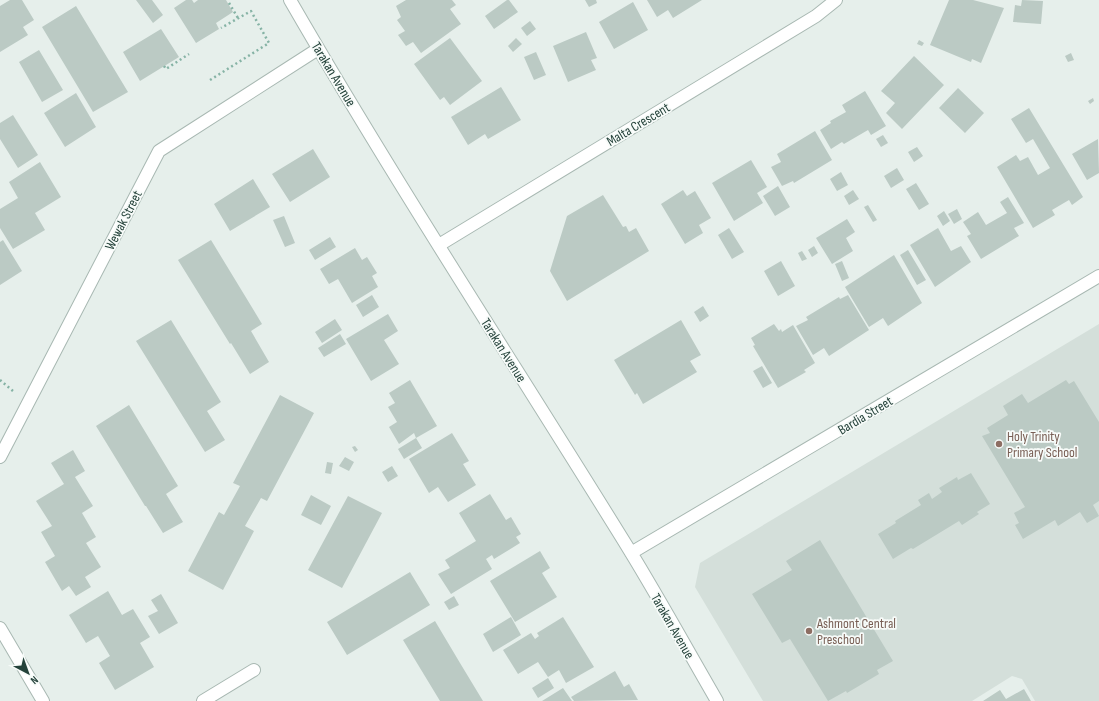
<svg xmlns="http://www.w3.org/2000/svg" width="1099" height="701" viewBox="0 0 1099 701" font-family="'Sofia Sans Condensed',sans-serif">
	<rect width="100%" height="100%" fill="#e6efeb"/>
	<!-- built -->
	<path fill="#d4dfda" d="M 1099,324 L 1099,701 L 1035,701 L 1022,679 L 1012,676 L 972,701 L 763,701 L 695,587 L 700,563 Z"/>
	<!-- building -->
	<path fill="#bbcac4" d="M 10,0 L 22,0 L 34,20 L 23,27 L 28,35 L 0,52 L 0,6 Z
		M 136,0 L 152,0 L 163,15 L 153,23 Z
		M 186,0 L 192,0 L 194,3 L 198,0 L 226,0 L 233,12 L 216,23 L 219,29 L 196,43 L 174,8 Z
		M 406,0 L 452,0 L 456,5 L 450,9 L 461,24 L 421,53 L 413,42 L 406,46 L 398,35 L 405,31 L 397,20 L 401,17 L 396,6 Z
		M 507,0 L 509,0 L 518,12 L 494,29 L 485,16 Z
		M 585,0 L 596,0 L 597,3 L 589,7 Z
		M 647,0 L 702,0 L 673,18 L 668,10 L 657,17 Z
		M 949,0 L 973,0 L 1004,8 L 981,63 L 972,59 L 971,62 L 930,45 Z
		M 1022,0 L 1043,1 L 1041,24 L 1013,22 L 1015,5 L 1021,6 Z
		M 633,2 L 648,30 L 614,49 L 599,22 Z
		M 76,6 L 128,92 L 93,112 L 42,27 Z
		M 530,21 L 536,29 L 527,36 L 521,28 Z
		M 161,29 L 179,57 L 140,81 L 123,52 Z
		M 586,32 L 597,58 L 591,60 L 596,70 L 568,82 L 553,46 Z
		M 450,38 L 482,81 L 450,105 L 444,97 L 440,100 L 414,64 Z
		M 516,38 L 522,44 L 513,52 L 508,46 Z
		M 919,40 L 924,43 L 922,46 L 917,44 Z
		M 39,50 L 63,90 L 42,102 L 19,62 Z
		M 536,52 L 546,75 L 534,80 L 524,57 Z
		M 1071,53 L 1074,60 L 1068,62 L 1065,56 Z
		M 914,56 L 944,85 L 902,129 L 886,113 L 895,103 L 881,91 Z
		M 501,87 L 521,120 L 488,139 L 485,134 L 468,145 L 451,117 Z
		M 958,88 L 984,113 L 965,133 L 939,108 Z
		M 865,91 L 886,126 L 871,135 L 868,130 L 844,144 L 842,142 L 831,149 L 820,130 L 831,123 L 830,121 L 846,112 L 842,105 Z
		M 76,93 L 96,127 L 65,147 L 44,113 Z
		M 1093,98 L 1094,101 L 1090,104 L 1088,101 Z
		M 1029,108 L 1083,197 L 1072,205 L 1069,200 L 1052,210 L 1055,215 L 1033,228 L 997,167 L 1016,155 L 1020,161 L 1028,157 L 1038,175 L 1050,168 L 1033,139 L 1026,143 L 1011,119 Z
		M 13,115 L 38,155 L 18,168 L 0,139 L 0,123 Z
		M 815,131 L 832,160 L 794,183 L 793,181 L 782,186 L 771,167 L 781,162 L 777,154 Z
		M 883,135 L 888,143 L 881,147 L 876,139 Z
		M 1098,139 L 1099,173 L 1087,180 L 1072,154 Z
		M 917,147 L 923,156 L 914,162 L 908,152 Z
		M 313,149 L 330,177 L 290,202 L 272,174 Z
		M 751,160 L 767,187 L 757,193 L 763,203 L 734,221 L 712,183 Z
		M 40,162 L 61,197 L 35,213 L 45,230 L 13,249 L 0,228 L 0,209 L 18,198 L 9,182 Z
		M 897,168 L 904,180 L 891,188 L 884,176 Z
		M 841,172 L 848,185 L 837,191 L 830,179 Z
		M 253,179 L 270,207 L 230,231 L 214,204 Z
		M 916,183 L 929,204 L 919,210 L 906,189 Z
		M 778,186 L 790,207 L 775,216 L 763,196 Z
		M 683,190 L 687,196 L 695,191 L 711,218 L 699,225 L 703,233 L 685,244 L 661,204 Z
		M 853,190 L 859,199 L 849,205 L 844,196 Z
		M 603,195 L 623,227 L 626,226 L 629,232 L 636,228 L 649,251 L 567,301 L 550,271 L 567,216 Z
		M 1008,197 L 1024,223 L 1014,228 L 1019,236 L 981,259 L 967,236 L 971,234 L 963,222 L 978,212 L 986,225 L 1007,213 L 1000,202 Z
		M 868,205 L 877,220 L 873,222 L 864,207 Z
		M 957,209 L 962,219 L 954,224 L 948,214 Z
		M 944,211 L 950,221 L 943,226 L 937,216 Z
		M 284,216 L 295,243 L 285,247 L 273,220 Z
		M 847,219 L 855,232 L 846,238 L 853,251 L 832,264 L 816,238 Z
		M 729,228 L 744,252 L 732,259 L 718,235 Z
		M 938,228 L 951,251 L 961,246 L 971,262 L 935,287 L 910,245 Z
		M 330,237 L 336,247 L 315,260 L 309,250 Z
		M 3,240 L 22,271 L 0,285 L 0,242 Z
		M 211,240 L 262,324 L 251,331 L 269,362 L 250,374 L 231,343 L 230,344 L 178,260 Z
		M 814,246 L 818,253 L 812,257 L 808,250 Z
		M 355,248 L 362,260 L 367,257 L 377,273 L 372,276 L 378,287 L 352,303 L 338,279 L 329,284 L 320,269 Z
		M 908,250 L 926,280 L 917,285 L 900,255 Z
		M 802,251 L 807,259 L 802,261 L 798,253 Z
		M 894,255 L 922,303 L 888,326 L 883,318 L 869,327 L 845,287 Z
		M 781,261 L 795,286 L 778,296 L 764,271 Z
		M 842,261 L 849,278 L 842,281 L 835,264 Z
		M 372,295 L 379,307 L 363,317 L 356,305 Z
		M 848,295 L 869,330 L 829,356 L 824,348 L 813,355 L 796,326 L 808,320 L 806,317 L 839,297 L 840,299 Z
		M 703,306 L 709,316 L 700,322 L 694,312 Z
		M 388,314 L 398,331 L 384,340 L 399,364 L 371,381 L 346,339 Z
		M 335,319 L 342,330 L 322,343 L 315,332 Z
		M 171,320 L 221,402 L 207,411 L 225,440 L 205,452 L 136,341 Z
		M 681,320 L 701,355 L 690,361 L 697,372 L 643,404 L 637,393 L 635,395 L 614,360 Z
		M 774,324 L 779,331 L 781,329 L 782,332 L 793,325 L 815,363 L 804,370 L 806,372 L 778,388 L 753,346 L 755,345 L 751,338 Z
		M 340,334 L 346,344 L 324,357 L 318,348 Z
		M 762,366 L 772,383 L 763,388 L 753,371 Z
		M 410,380 L 437,426 L 416,438 L 422,448 L 404,459 L 398,449 L 416,438 L 414,433 L 399,444 L 389,427 L 397,422 L 388,407 L 395,403 L 389,393 Z
		M 1066,380 L 1069,384 L 1074,381 L 1099,422 L 1099,501 L 1093,505 L 1099,516 L 1087,523 L 1080,512 L 1058,526 L 1055,520 L 1023,539 L 1015,525 L 1019,523 L 1014,513 L 1025,507 L 982,436 L 990,433 L 987,428 L 1008,415 L 1003,406 L 1022,394 L 1028,403 Z
		M 280,395 L 314,413 L 267,501 L 261,498 L 245,526 L 254,531 L 223,590 L 188,571 L 219,512 L 224,515 L 240,486 L 233,483 Z
		M 129,405 L 178,486 L 166,494 L 183,522 L 163,533 L 146,506 L 145,506 L 96,426 Z
		M 452,433 L 469,461 L 463,464 L 476,485 L 448,502 L 438,487 L 429,493 L 409,459 Z
		M 355,446 L 358,450 L 355,452 L 352,447 Z
		M 73,450 L 85,471 L 75,477 L 93,506 L 82,513 L 96,537 L 86,543 L 101,567 L 85,577 L 91,587 L 76,596 L 69,586 L 62,591 L 45,562 L 55,556 L 41,532 L 52,526 L 36,501 L 64,484 L 51,463 Z
		M 345,457 L 354,462 L 349,471 L 339,466 Z
		M 327,462 L 333,463 L 331,474 L 325,473 Z
		M 392,466 L 398,476 L 388,482 L 382,472 Z
		M 971,473 L 990,504 L 977,512 L 979,514 L 962,525 L 959,521 L 913,549 L 911,548 L 893,559 L 878,534 L 896,523 L 895,521 L 921,505 L 918,500 L 929,493 L 932,499 L 942,492 L 939,488 L 957,477 L 958,480 Z
		M 490,494 L 506,520 L 511,517 L 521,534 L 516,537 L 520,543 L 494,559 L 492,555 L 486,559 L 492,569 L 451,594 L 438,574 L 450,568 L 445,560 L 476,541 L 459,513 Z
		M 311,495 L 331,506 L 321,525 L 301,515 Z
		M 348,496 L 382,513 L 342,588 L 308,570 Z
		M 820,540 L 893,661 L 877,670 L 879,674 L 847,693 L 846,691 L 828,701 L 790,639 L 782,643 L 752,594 L 792,570 L 786,561 Z
		M 540,551 L 550,568 L 542,573 L 557,597 L 515,622 L 490,581 Z
		M 410,572 L 430,605 L 347,655 L 327,622 Z
		M 108,591 L 122,615 L 133,609 L 150,637 L 140,643 L 154,667 L 115,690 L 99,663 L 110,656 L 98,636 L 86,643 L 69,615 Z
		M 161,594 L 178,623 L 159,634 L 148,616 L 158,611 L 151,600 Z
		M 454,596 L 459,605 L 449,610 L 444,602 Z
		M 511,617 L 521,635 L 493,652 L 483,634 Z
		M 563,617 L 594,667 L 566,683 L 559,670 L 548,677 L 538,662 L 518,674 L 503,650 L 531,633 L 535,639 L 539,636 L 537,633 Z
		M 435,621 L 460,663 L 483,701 L 440,701 L 403,640 Z
		M 615,671 L 624,687 L 629,684 L 638,700 L 574,701 L 571,697 Z
		M 548,678 L 554,688 L 538,698 L 532,688 Z
		M 563,688 L 572,701 L 542,701 Z
		M 1024,689 L 1031,701 L 983,701 L 1000,690 L 1006,699 Z"/>
	<g fill="none" stroke-linecap="round" stroke-linejoin="round">
		<defs>
			<path id="street" d="M 290,0 C 398,187 517,368 630,551 C 660,600 688,651 717,701
				M 439,245 L 816,16 L 836,0
				M 0,457 L 159,151 L 318,49
				M 631,553 L 1099,276
				M 0,628 L 43,701
				M 203,701 L 254,670"/>
		</defs>
		<!-- street casing -->
		<use href="#street" stroke="#a8b8b2" stroke-width="14"/>
		<!-- path -->
		<path stroke="#86b3a5" stroke-width="2.5" stroke-dasharray="2 3" stroke-linecap="butt" d="M 229,3 L 238,18
			M 164,66 L 166,69 L 189,54
			M 210,80 L 269,43 L 251,11 L 221,28
			M 0,380 L 13,391"/>
		<!-- street -->
		<use href="#street" stroke="#fff" stroke-width="12"/>
	</g>
	<!-- markers -->
	<g fill="#8d6e63" stroke="#f7fbf9" stroke-width="1.5">
		<circle cx="999" cy="444" r="4"/>
		<circle cx="809" cy="631" r="4"/>
	</g>
	<g text-anchor="middle" stroke-width="3.5" stroke-linejoin="round" paint-order="stroke">
		<!-- street labels -->
		<g font-size="14" fill="#24423a" stroke="#f7fbf9">
			<text transform="translate(334 74) rotate(59)" y="5">Tarakan Avenue</text>
			<text transform="translate(638 124) rotate(-31)" y="5">Malta Crescent</text>
			<text transform="translate(123 220) rotate(-63)" y="5">Wewak Street</text>
			<text transform="translate(504 350) rotate(58)" y="5">Tarakan Avenue</text>
			<text transform="translate(865 415) rotate(-31)" y="5">Bardia Street</text>
			<text transform="translate(673 626) rotate(60)" y="5">Tarakan Avenue</text>
		</g>
		<!-- education labels -->
		<g font-size="14" fill="#785e54" stroke="#f7fbf9" text-anchor="start">
			<text x="1007" y="441">Holy Trinity<tspan x="1007" dy="16">Primary School</tspan></text>
			<text x="817" y="628">Ashmont Central<tspan x="817" dy="16">Preschool</tspan></text>
		</g>
	</g>
	<!-- north arrow -->
	<g transform="translate(28 673) rotate(139)" stroke="#f7fbf9" stroke-width="3" paint-order="stroke">
	<path d="M0-3L7 15L0 10L-7 15Z" fill="#24423a"/>
	<text y="-6" font-size="11" font-weight="bold" text-anchor="middle" fill="#24423a">N</text>
	</g>
</svg>
